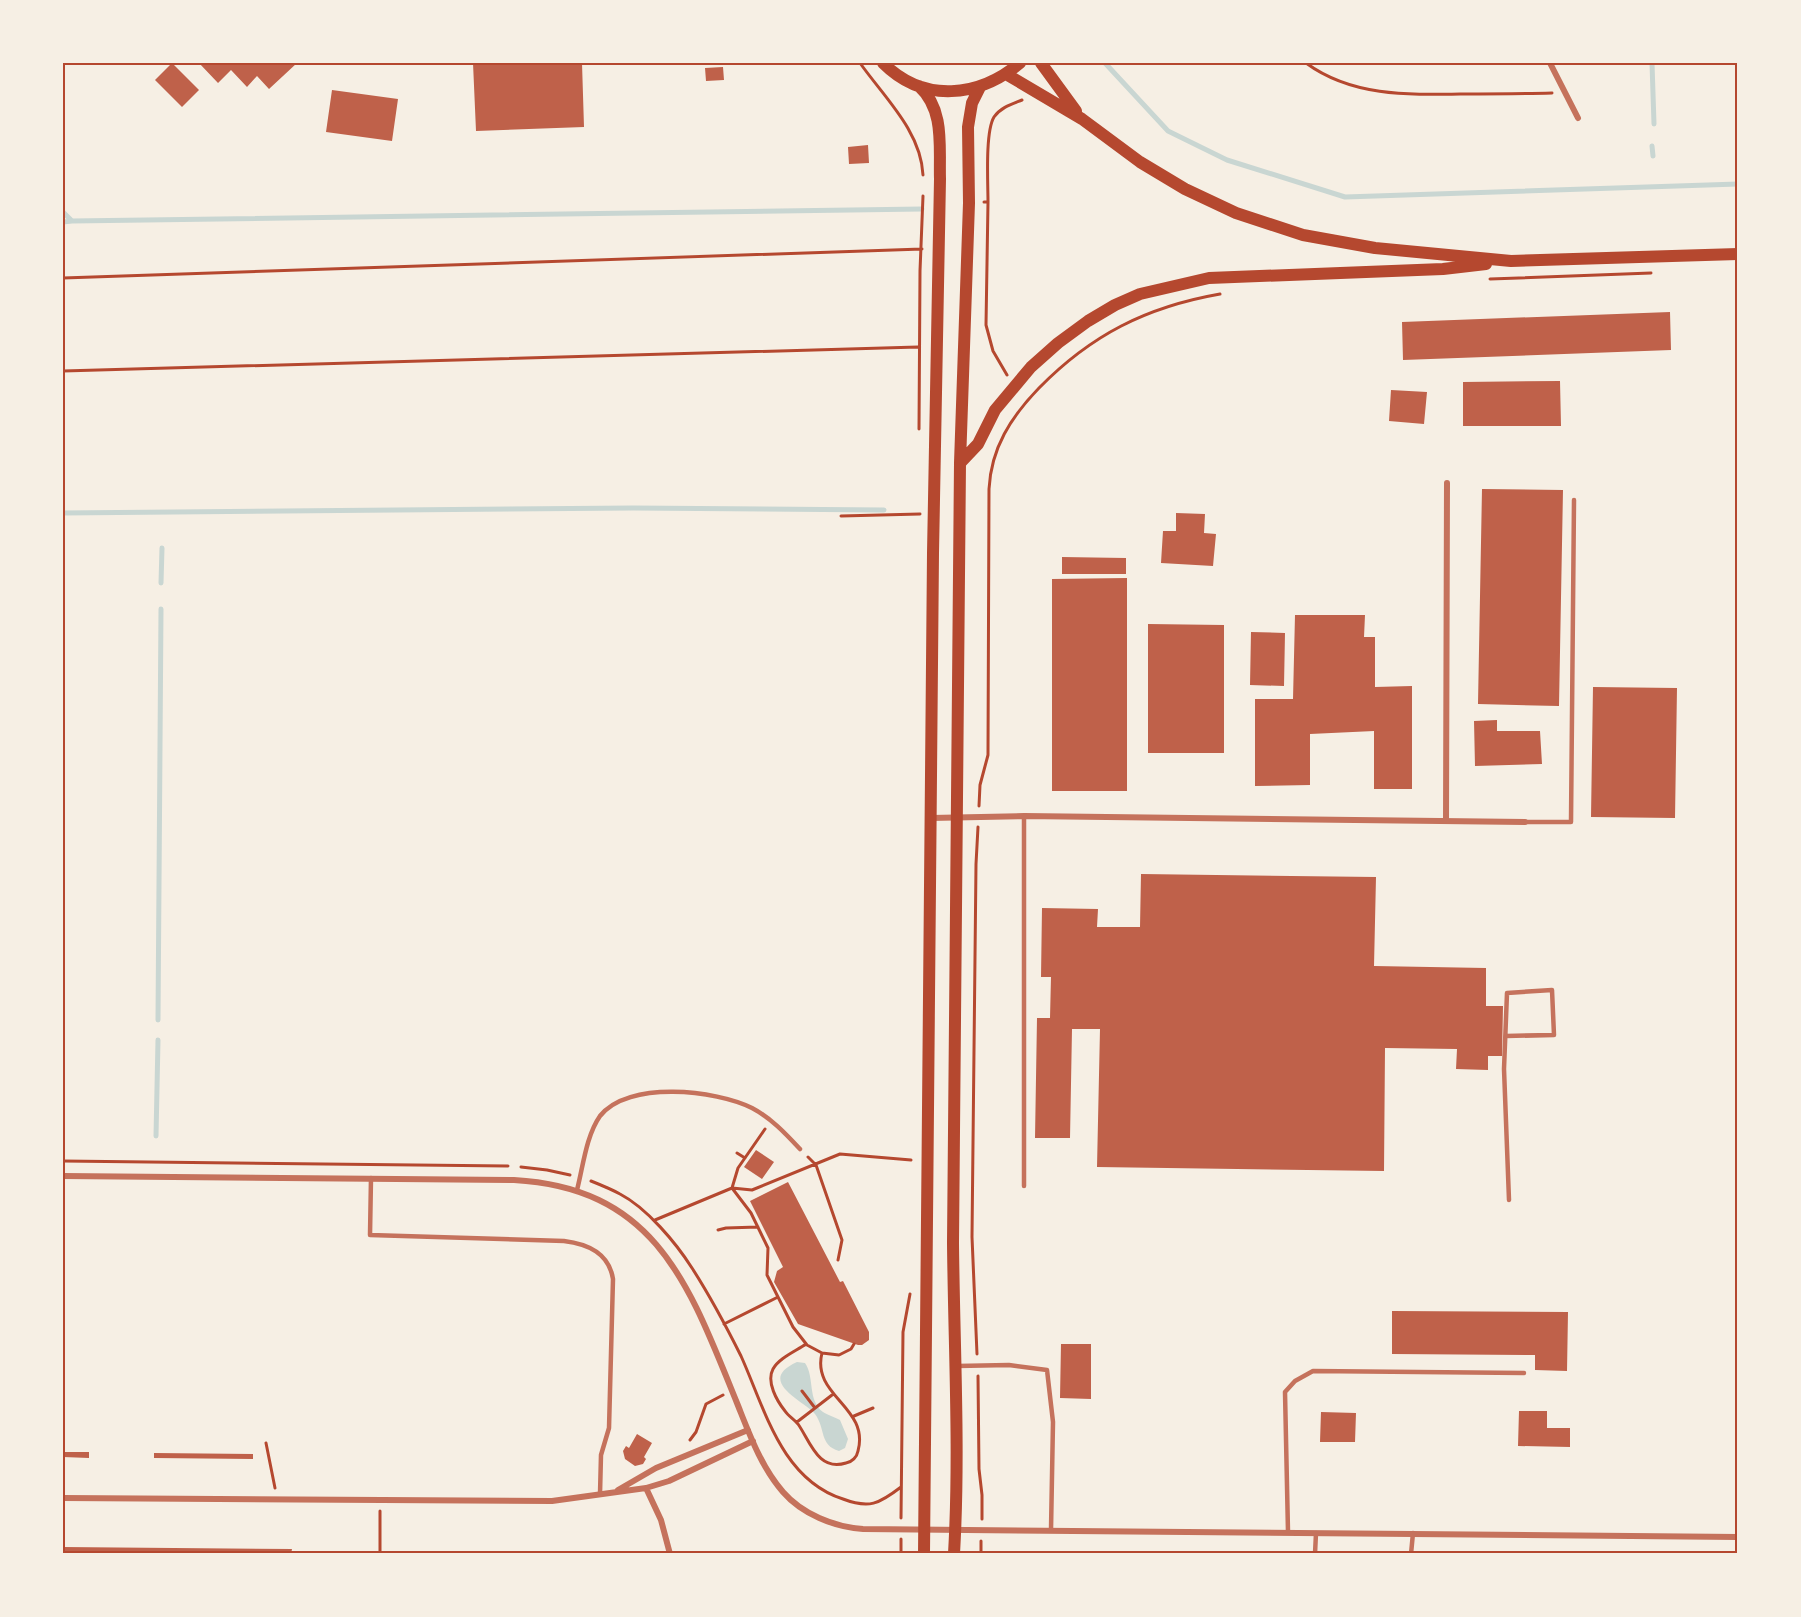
<svg xmlns="http://www.w3.org/2000/svg" width="1801" height="1617" viewBox="0 0 1801 1617" font-family="Inter,sans-serif">
	<rect width="100%" height="100%" fill="#f6efe4"/>
	<!-- water -->
	<path fill="#c9d6d2" d="M 797,1362 L 805,1363 C 815,1377 807,1400 823,1412 C 827,1415 835,1417 840,1420 L 848,1439 L 845,1448 L 839,1451 C 819,1445 826,1429 815,1414 C 804,1401 755,1381 797,1362 Z"/>
	<g fill="none" stroke-linecap="round" stroke-linejoin="round">
		<!-- stream -->
		<path stroke="#c9d6d2" stroke-width="5" d="M 1105,63 L 1168,131 L 1227,160 L 1345,197 L 1738,184
			M 1652,63 L 1654,124
			M 1652,146 L 1653,156
			M 63,212 L 72,221 L 63,222
			M 72,221 L 922,209
			M 63,513 L 633,508 L 884,510
			M 161,583 L 162,548
			M 158,1020 L 161,609
			M 156,1136 L 158,1040"/>
	</g>
	<!-- building -->
	<path fill="#bf614a" d="M 172,63 L 199,90 L 182,107 L 155,80 Z
		M 199,63 L 297,63 L 269,89 L 257,76 L 247,87 L 231,70 L 218,83 Z
		M 473,63 L 582,63 L 584,127 L 476,131 Z
		M 723,67 L 724,80 L 706,81 L 705,68 Z
		M 332,90 L 398,99 L 392,141 L 326,132 Z
		M 868,145 L 869,163 L 849,164 L 848,147 Z
		M 1670,312 L 1671,350 L 1403,360 L 1402,322 Z
		M 1560,381 L 1561,426 L 1463,426 L 1463,382 Z
		M 1391,390 L 1427,392 L 1424,424 L 1389,421 Z
		M 1482,489 L 1563,490 L 1559,706 L 1478,704 Z
		M 1176,513 L 1205,514 L 1204,533 L 1216,534 L 1213,566 L 1161,563 L 1163,531 L 1176,531 Z
		M 1062,557 L 1126,558 L 1126,574 L 1062,574 Z
		M 1127,578 L 1127,791 L 1052,791 L 1052,579 Z
		M 1295,615 L 1365,615 L 1364,637 L 1375,637 L 1375,687 L 1412,686 L 1412,789 L 1374,789 L 1374,731 L 1310,734 L 1310,785 L 1255,786 L 1255,699 L 1293,699 Z
		M 1148,624 L 1224,625 L 1224,753 L 1148,753 Z
		M 1251,632 L 1285,633 L 1284,686 L 1250,685 Z
		M 1593,687 L 1677,688 L 1675,818 L 1591,817 Z
		M 1497,720 L 1497,731 L 1540,731 L 1542,764 L 1475,766 L 1474,721 Z
		M 1141,874 L 1376,877 L 1374,966 L 1486,968 L 1486,1006 L 1503,1006 L 1502,1056 L 1488,1056 L 1488,1070 L 1456,1069 L 1457,1049 L 1385,1048 L 1384,1171 L 1097,1167 L 1100,1029 L 1072,1029 L 1070,1138 L 1035,1138 L 1037,1018 L 1050,1018 L 1051,977 L 1041,977 L 1042,908 L 1098,909 L 1097,927 L 1140,927 Z
		M 756,1150 L 774,1162 L 762,1179 L 744,1167 Z
		M 788,1182 L 840,1282 L 843,1281 L 869,1332 L 869,1340 L 862,1345 L 858,1345 L 798,1324 L 774,1282 L 777,1271 L 783,1267 L 750,1201 Z
		M 1392,1311 L 1568,1312 L 1567,1371 L 1535,1370 L 1535,1355 L 1392,1354 Z
		M 1061,1344 L 1091,1344 L 1091,1399 L 1060,1398 Z
		M 1519,1411 L 1547,1411 L 1547,1428 L 1570,1428 L 1570,1447 L 1518,1446 Z
		M 1321,1412 L 1356,1413 L 1355,1442 L 1320,1442 Z
		M 637,1434 L 652,1443 L 644,1457 L 646,1459 L 643,1464 L 635,1466 L 625,1459 L 623,1451 L 626,1446 L 629,1448 Z
		M 63,1452 L 89,1452 L 89,1458 L 63,1457 Z
		M 154,1453 L 253,1454 L 253,1459 L 154,1458 Z
		M 63,1547 L 292,1549 L 291,1554 L 63,1554 Z"/>
	<g fill="none" stroke-linecap="round" stroke-linejoin="round">
		<!-- path -->
		<path stroke="#b5482f" stroke-width="3" d="M 860,63 C 884,97 921,131 923,175
			M 1306,63 C 1351,96 1406,95 1460,94 C 1490,94 1521,94 1552,93
			M 984,202 L 988,202 C 988,183 985,132 994,117 C 1001,107 1012,104 1022,100
			M 988,202 L 986,325 L 993,351 L 1007,375
			M 63,278 L 922,249
			M 1490,279 L 1651,273
			M 63,371 L 918,347
			M 919,429 L 920,271 L 923,196
			M 841,516 L 920,514
			M 979,806 L 980,785 L 988,755 L 989,489 C 991,448 1011,417 1039,388 C 1091,335 1146,307 1220,294
			M 765,1129 L 738,1168 L 732,1188 L 751,1213 L 768,1248 L 767,1275 L 793,1327 L 807,1345 L 822,1353 L 839,1355 L 851,1349 L 854,1344
			M 737,1153 L 745,1158
			M 808,1157 L 816,1165 L 842,1240 L 838,1260
			M 63,1161 L 508,1166
			M 521,1167 L 547,1170 L 570,1175
			M 591,1181 C 601,1185 611,1189 620,1194 C 647,1208 676,1243 692,1268 C 710,1296 726,1326 741,1356 C 765,1409 781,1479 843,1499 C 869,1509 879,1504 901,1487
			M 655,1220 L 732,1188 L 752,1190 L 840,1154 L 911,1160
			M 718,1230 L 726,1228 L 758,1227
			M 724,1324 L 778,1297
			M 806,1344 C 796,1351 779,1358 773,1369 C 766,1382 777,1401 785,1411 C 788,1416 794,1419 798,1424 C 810,1441 818,1472 846,1463 C 852,1462 857,1457 858,1451 C 870,1407 811,1396 822,1353
			M 977,1354 L 972,1237 L 976,864 L 978,827
			M 978,1376 L 979,1469 L 982,1495 L 982,1519
			M 802,1391 L 815,1408
			M 854,1416 L 873,1408
			M 797,1422 L 832,1395
			M 690,1440 L 696,1432 L 706,1404 L 723,1395
			M 266,1443 L 275,1488
			M 901,1518 L 903,1332 L 910,1294
			M 901,1539 L 901,1554
			M 380,1554 L 380,1511
			M 981,1554 L 981,1541"/>
		<!-- service -->
		<path stroke="#c5725c" stroke-width="4.5" d="M 1525,822 L 1571,822 L 1574,500
			M 1506,1036 L 1554,1035 L 1552,990 L 1507,993 L 1504,1069 L 1509,1200
			M 371,1178 L 370,1235 L 564,1241 C 588,1244 609,1253 613,1279 L 609,1428 L 601,1455 L 600,1494
			M 1024,1186 L 1024,816
			M 577,1190 C 583,1167 586,1136 600,1116 C 628,1080 716,1090 752,1108 C 771,1118 785,1133 800,1149
			M 957,1366 L 1009,1365 L 1047,1370 L 1053,1422 L 1051,1530
			M 1288,1532 L 1285,1392 L 1295,1381 L 1313,1371 L 1524,1373
			M 1315,1554 L 1316,1533
			M 1411,1554 L 1413,1533"/>
		<!-- minor -->
		<path stroke="#c5725c" stroke-width="6" d="M 1550,63 L 1578,118
			M 931,818 L 1024,816 L 1525,822
			M 1446,820 L 1447,483
			M 63,1176 L 514,1180 C 658,1188 690,1288 737,1403 C 749,1433 761,1467 783,1492 C 802,1514 834,1527 863,1529 L 1738,1537
			M 646,1488 L 661,1520 L 670,1554
			M 618,1490 L 656,1468 L 748,1430
			M 63,1498 L 552,1501 L 646,1488 L 669,1481 L 753,1441"/>
		<!-- secondary -->
		<path stroke="#b5482f" stroke-width="12" d="M 883,63 C 924,104 979,97 1020,63
			M 1041,63 L 1076,111
			M 1006,74 L 1082,119 L 1140,162 L 1185,189 L 1236,213 L 1303,235 L 1375,248 L 1511,261 L 1738,254
			M 919,86 C 945,110 939,146 940,179 L 933,553 L 924,1554
			M 960,463 L 978,444 L 995,410 L 1031,367 L 1058,343 L 1088,321 L 1115,305 L 1140,294 L 1209,278 L 1443,269 L 1486,264
			M 954,1554 C 960,1450 954,1347 953,1243 L 960,463 L 969,203 L 968,127 L 972,103 L 980,87"/>
	</g>
	<!-- border -->
	<rect width="1801" height="1617" fill="none" stroke="#f6efe4" stroke-width="129"/>
	<rect x="64" y="64" width="1672" height="1488" fill="none" stroke="#b5482f" stroke-width="2"/>
</svg>
